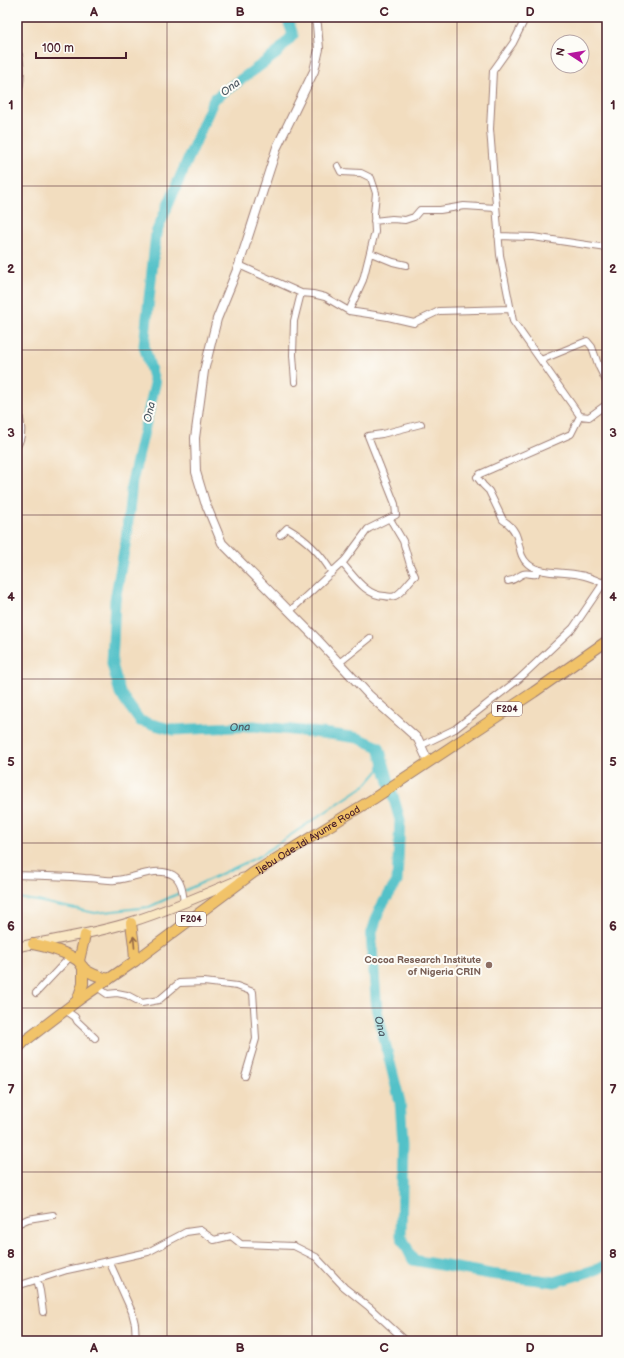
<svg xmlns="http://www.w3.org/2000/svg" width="624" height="1358" viewBox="0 0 624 1358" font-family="'Balsamiq Sans',sans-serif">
	<rect width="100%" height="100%" fill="#fdfcf7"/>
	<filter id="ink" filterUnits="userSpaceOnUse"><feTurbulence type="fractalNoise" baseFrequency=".025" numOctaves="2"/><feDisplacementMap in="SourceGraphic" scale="8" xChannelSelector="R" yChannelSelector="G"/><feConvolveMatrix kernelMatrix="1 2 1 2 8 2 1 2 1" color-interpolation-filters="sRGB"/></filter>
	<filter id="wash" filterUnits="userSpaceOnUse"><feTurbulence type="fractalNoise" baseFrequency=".012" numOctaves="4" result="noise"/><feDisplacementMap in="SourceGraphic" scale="16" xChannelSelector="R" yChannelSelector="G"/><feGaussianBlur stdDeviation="0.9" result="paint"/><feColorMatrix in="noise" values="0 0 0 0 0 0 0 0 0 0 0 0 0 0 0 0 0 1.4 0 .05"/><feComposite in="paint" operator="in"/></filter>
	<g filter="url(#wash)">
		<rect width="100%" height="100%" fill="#f2ddbf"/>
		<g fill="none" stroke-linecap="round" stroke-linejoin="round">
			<!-- stream -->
			<path stroke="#53c1c8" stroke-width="2" d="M 17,898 L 37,901 L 95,913 L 149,907 L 258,857 L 367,784 L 379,770 L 379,747"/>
			<!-- river -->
			<path stroke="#53c1c8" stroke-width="11" id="s1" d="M 287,17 L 293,35 L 276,54 L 214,99 L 156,233 L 144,346 L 155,384 L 132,482 L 126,540 L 115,600 L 112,664 L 120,693 L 140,721 L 174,730 L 254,726 L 330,734 L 358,738 L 379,747 L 400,820 L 397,882 L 380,908 L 371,935 L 377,1011 L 400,1102 L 403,1143 L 401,1236 L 413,1260 L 490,1274 L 555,1282 L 598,1269 L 607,1264"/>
		</g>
	</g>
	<g filter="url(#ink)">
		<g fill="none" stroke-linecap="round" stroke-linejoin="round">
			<defs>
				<path id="minor" d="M 526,17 L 513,43 L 493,71 L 490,129 L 500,255 L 513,321 L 580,416 L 571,434 L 480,474 L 477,477 L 483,485 L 489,491 L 503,520 C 525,534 514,552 528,564 C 541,575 565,571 580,575 C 588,576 596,580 603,583
					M 17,54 L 19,55 C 21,67 22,83 17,94
					M 338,166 L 341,172 L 361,173 L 371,178 L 376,193 L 374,214 L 375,232 L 363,280 L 349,311
					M 374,221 L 392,219 L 405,220 L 414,217 L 420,210 L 440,210 L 464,206 L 496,208
					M 498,236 L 533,237 L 607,248
					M 371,253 L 393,262 L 406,265
					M 239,265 L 301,293 L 313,294 L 325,297 L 349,311 L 388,317 L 414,323 L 439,311 L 511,309
					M 541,360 L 587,341 L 592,347 L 599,367 L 607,383
					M 295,382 L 293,355 L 294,321 L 301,293
					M 17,406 C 20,419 25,434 17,446
					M 580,416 L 589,417 L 607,404
					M 280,535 L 287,528 C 306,539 321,553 332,573
					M 342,563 C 354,576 366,596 385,596 C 389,597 392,597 395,596 C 403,592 408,582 415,576 L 410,565 L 403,541 L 390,519
					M 508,581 C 516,580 516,577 523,574 C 527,572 531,575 536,574 L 536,569
					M 290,611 L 345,560 L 368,529 L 396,515 L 395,504 L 368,436 L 382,434 L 421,424
					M 339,663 L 370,638
					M 422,745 L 455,729 L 519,679 L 573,628 L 607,578
					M 17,875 C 40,876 62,876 85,878 C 95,878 106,881 115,880 C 133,879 156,866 173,875 C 182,880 183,894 184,903
					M 97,987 L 107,994 L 117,993 L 127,995 L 142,1003 L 159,1000 L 179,983 L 204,982 L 237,986 L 253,992 L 256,1039 L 245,1076
					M 36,993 L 70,957
					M 65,1010 L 75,1017 L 77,1021 L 95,1038
					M 17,1224 L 28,1219 L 53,1215
					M 109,1261 L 132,1312 L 135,1324 L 136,1341
					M 37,1279 L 40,1291 L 43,1312
					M 17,1286 L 67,1270 L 81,1267 L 148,1252 L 186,1232 L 200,1230 L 214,1240 L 231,1236 L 241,1244 L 294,1246 L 316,1257 L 344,1287 L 369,1307 L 406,1341
					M 366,1341 L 366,1340"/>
				<path id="tertiary" d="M 315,17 L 317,25 L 319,49 L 314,71 L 277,147 L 239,265 L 217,319 L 204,371 L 195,438 L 196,472 L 205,502 L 222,543 L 316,638 L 369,695 L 418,739 L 428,761"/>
				<path id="secondary" d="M 17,947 C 55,939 94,934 131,922 C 169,910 206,894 243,878"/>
				<g id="primary">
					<path d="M 131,923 L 134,946 L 135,961"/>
					<path d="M 33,944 C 48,947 64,951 77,960 C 80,962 81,965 83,968 C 90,974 100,977 109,979"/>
					<path d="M 79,961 L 85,935"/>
					<path d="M 77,1001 L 83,984 L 83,967"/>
					<path id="s2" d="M 17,1049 L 25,1041 L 77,1001 L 135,961 L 253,873 L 373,799 L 534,692 L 607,641"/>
				</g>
			</defs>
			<!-- minor casing -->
			<use href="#minor" stroke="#9e7e75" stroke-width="8"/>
			<!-- tertiary casing -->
			<use href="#tertiary" stroke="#9e7e75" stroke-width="10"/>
			<!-- secondary casing -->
			<use href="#secondary" stroke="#9e7e75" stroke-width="11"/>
			<!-- primary casing -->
			<use href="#primary" stroke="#9e7e75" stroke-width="12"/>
			<!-- minor -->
			<use href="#minor" stroke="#fff" stroke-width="6"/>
			<!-- tertiary -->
			<use href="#tertiary" stroke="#fff" stroke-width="8"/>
			<!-- secondary -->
			<use href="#secondary" stroke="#f9e7c3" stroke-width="9"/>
			<!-- primary -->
			<use href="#primary" stroke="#f1c369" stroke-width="10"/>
		</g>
		<!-- one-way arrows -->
		<defs><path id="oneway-shaft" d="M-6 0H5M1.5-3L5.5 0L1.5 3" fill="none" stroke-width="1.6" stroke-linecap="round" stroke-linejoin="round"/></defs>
		<use stroke="#956947" href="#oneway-shaft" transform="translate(134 942) rotate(-95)"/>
	</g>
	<!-- grid -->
	<path fill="none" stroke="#4a1f2b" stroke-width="1" stroke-opacity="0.55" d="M 167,17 L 167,1341M 312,17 L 312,1341M 457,17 L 457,1341M 17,186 L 607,186M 17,350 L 607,350M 17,515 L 607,515M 17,679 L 607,679M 17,843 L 607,843M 17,1008 L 607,1008M 17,1172 L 607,1172"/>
	<!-- markers -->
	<circle fill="#8d6e63" stroke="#fdfcf7" stroke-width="1.5" cx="489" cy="965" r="4"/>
	<g text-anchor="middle" stroke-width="4" stroke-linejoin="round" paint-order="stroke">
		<!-- shield labels -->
		<g fill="#fdfcf7" stroke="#806168" stroke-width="1">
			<rect x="492" y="702" width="30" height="14" rx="3"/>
			<rect x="176" y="912" width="30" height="14" rx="3"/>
		</g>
		<g font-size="9" font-weight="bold" fill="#4a1f2b">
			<text x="507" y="712">F204</text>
			<text x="191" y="922">F204</text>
		</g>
		<!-- street labels -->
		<g font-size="10" fill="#4a1f2b" stroke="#fdfcf7">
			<text dy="4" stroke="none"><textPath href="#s2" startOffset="359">Ijebu Ode-Idi Ayunre Road</textPath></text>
		</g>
		<!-- education labels -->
		<g font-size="10" font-weight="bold" fill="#785e54" stroke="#fdfcf7" text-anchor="end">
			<text x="481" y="963">Cocoa Research Institute<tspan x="481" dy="12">of Nigeria CRIN</tspan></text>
		</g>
		<!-- water labels -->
		<g font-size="11" font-style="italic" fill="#4d5862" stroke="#fdfcf7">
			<text transform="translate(230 87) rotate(-36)" y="4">Ona</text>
			<text transform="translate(149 412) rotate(-77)" y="4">Ona</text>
			<text dy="4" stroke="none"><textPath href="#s1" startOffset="870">Ona</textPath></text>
			<text dy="4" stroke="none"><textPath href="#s1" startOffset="1301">Ona</textPath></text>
		</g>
	</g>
	<!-- margin -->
	<rect width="624" height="1358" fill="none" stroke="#fdfcf7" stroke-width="44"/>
	<!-- north arrow -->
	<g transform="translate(570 54) rotate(282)"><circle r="19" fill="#fdfcf7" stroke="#b5a4a5"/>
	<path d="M0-3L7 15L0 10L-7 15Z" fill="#b5179e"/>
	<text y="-6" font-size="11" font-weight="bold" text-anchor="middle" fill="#4a1f2b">N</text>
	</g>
	<!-- scale -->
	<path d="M36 52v6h90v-6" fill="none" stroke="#4a1f2b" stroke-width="2"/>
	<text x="42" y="52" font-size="12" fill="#4a1f2b" stroke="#fdfcf7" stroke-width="3" paint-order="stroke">100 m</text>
	<rect x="22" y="22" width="580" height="1314" fill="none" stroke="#4a1f2b" stroke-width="1.5"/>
	<g font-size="13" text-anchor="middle" font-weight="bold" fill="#4a1f2b">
		<text x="94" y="16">A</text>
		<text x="240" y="16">B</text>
		<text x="384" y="16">C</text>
		<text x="530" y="16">D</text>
		<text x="11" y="109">1</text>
		<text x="613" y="109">1</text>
		<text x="11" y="273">2</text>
		<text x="613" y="273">2</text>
		<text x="11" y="437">3</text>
		<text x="613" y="437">3</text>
		<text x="11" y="601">4</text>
		<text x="613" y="601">4</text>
		<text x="11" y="766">5</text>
		<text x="613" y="766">5</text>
		<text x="11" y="930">6</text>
		<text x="613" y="930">6</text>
		<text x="11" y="1094">7</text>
		<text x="613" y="1094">7</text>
		<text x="11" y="1258">8</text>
		<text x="613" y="1258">8</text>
		<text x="94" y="1352">A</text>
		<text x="240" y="1352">B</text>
		<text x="384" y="1352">C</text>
		<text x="530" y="1352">D</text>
	</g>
</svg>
